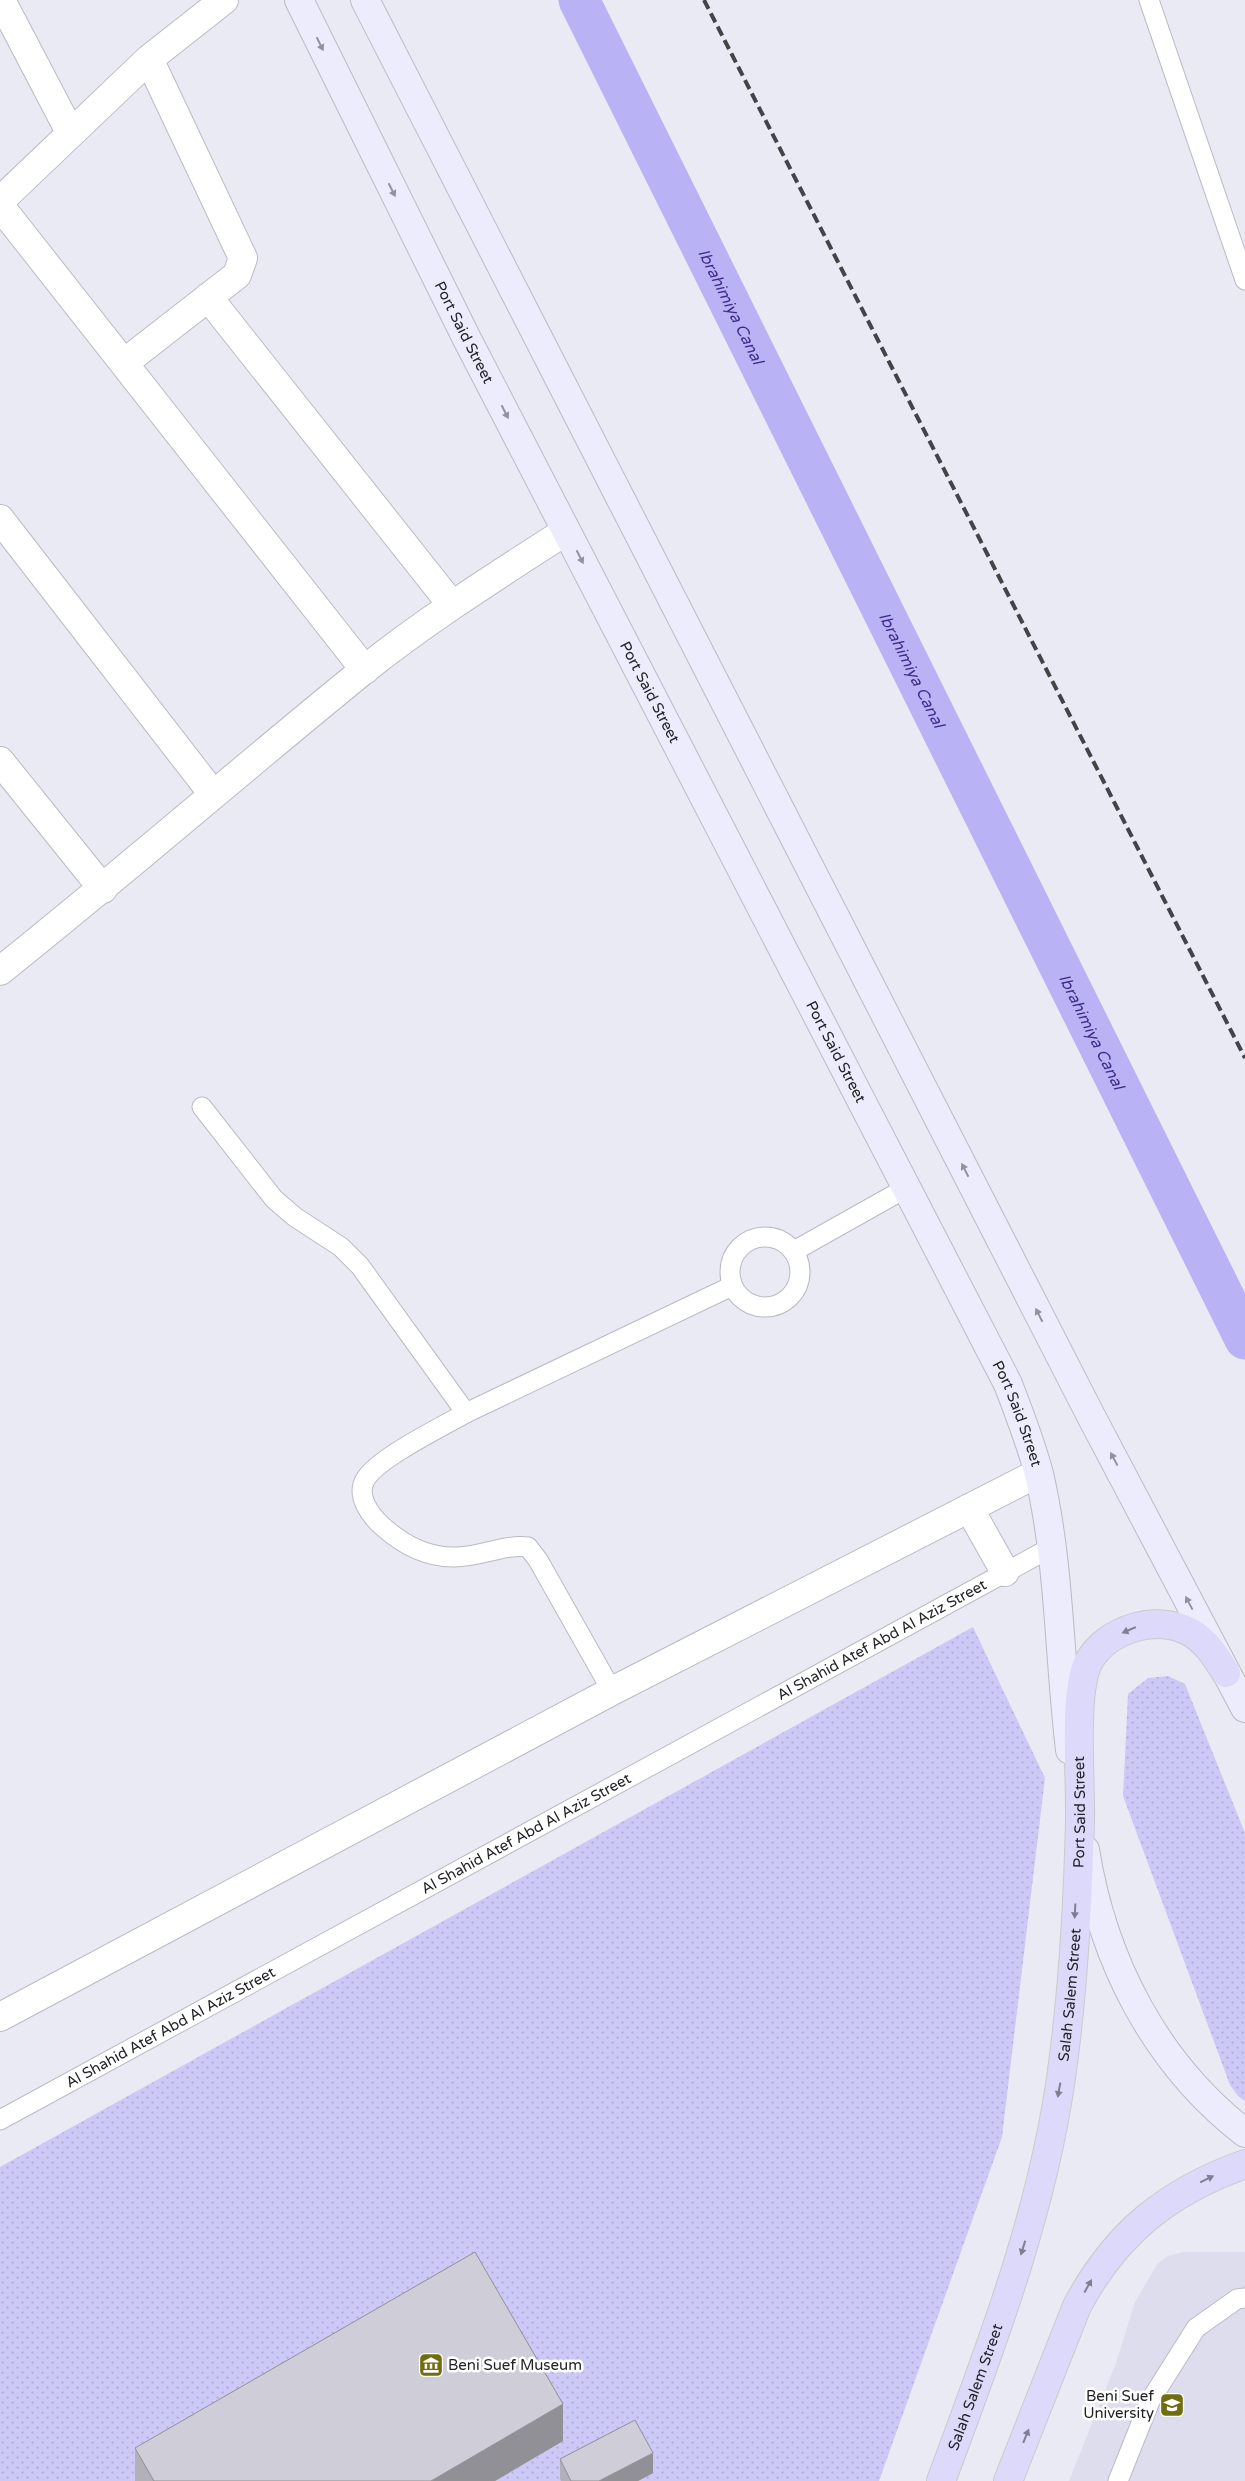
<svg xmlns="http://www.w3.org/2000/svg" width="1245" height="2481" viewBox="0 0 1245 2481" font-family="'Varela Round',sans-serif">
	<defs>
		<pattern id="green-dots" width="8" height="8" patternUnits="userSpaceOnUse" patternTransform="scale(1.25)"><rect width="8" height="8" fill="#cdc9f7"/><path d="M2 2h.1M6 6h.1" fill="none" stroke="#b0acd4" stroke-width="1.8" stroke-linecap="round"/></pattern>
	</defs>
	<rect width="100%" height="100%" fill="#eaeaf4"/>
	<!-- built -->
	<path fill="#deddee" d="M 1182,2252 L 1245,2252 L 1245,2481 L 1069,2481 L 1116,2363 L 1135,2302 L 1158,2263 L 1168,2256 Z"/>
	<!-- green -->
	<path fill="url(#green-dots)" d="M 973,1627 L 1045,1778 L 1002,2137 L 879,2481 L 0,2481 L 0,2167 Z
		M 1168,1676 L 1185,1684 L 1245,1833 L 1245,2101 L 1238,2096 L 1230,2085 L 1123,1796 L 1128,1694 L 1148,1678 Z"/>
	<g fill="none" stroke-linecap="round" stroke-linejoin="round">
		<!-- canal -->
		<path stroke="#b9b3f6" stroke-width="41" id="s1" d="M 579,0 L 1245,1339"/>
		<defs>
			<g id="service">
				<path d="M 1149,0 L 1245,280"/>
				<path d="M 202,1107 L 274,1199 L 295,1217 L 341,1247 L 360,1266 L 466,1413 L 732,1286"/>
				<circle cx="765" cy="1272" r="35"/>
				<path d="M 794,1251 L 908,1187"/>
				<path d="M 466,1413 C 443,1426 376,1459 365,1480 C 356,1496 370,1515 382,1526 C 402,1544 425,1557 453,1557 C 478,1558 502,1544 528,1547 L 538,1560 L 612,1691"/>
				<path id="s2" d="M 0,2120 L 1052,1547"/>
				<path d="M 1118,2481 L 1150,2401 L 1196,2328 L 1237,2299 L 1245,2298"/>
			</g>
			<path id="minor" d="M 1,0 L 70,132
				M 0,201 L 149,59 L 224,0
				M 0,206 L 365,670
				M 208,297 L 452,605
				M 124,363 L 237,275 L 243,258 L 149,59
				M 0,519 L 213,794
				M 0,761 L 103,889
				M 0,971 C 123,873 242,769 364,670 C 428,619 498,575 566,531"/>
			<path id="tertiary" d="M 969,1508 L 1005,1572
				M 0,2017 L 612,1691 L 1038,1473"/>
			<g id="secondary">
				<path id="s3" d="M 299,0 L 467,339 L 1008,1384 C 1019,1413 1031,1443 1039,1474 C 1060,1564 1059,1658 1070,1750"/>
				<path d="M 365,0 L 1091,1416 L 1245,1708"/>
				<path d="M 1085,1850 C 1103,1961 1155,2063 1245,2133"/>
			</g>
			<g id="primary">
				<path id="s4" d="M 941,2481 C 990,2349 1041,2218 1061,2078 C 1073,1993 1078,1905 1080,1820 C 1081,1782 1073,1694 1088,1663 C 1106,1629 1156,1614 1190,1632 C 1207,1642 1216,1657 1226,1673"/>
				<path d="M 1008,2481 L 1077,2306 C 1116,2233 1167,2192 1245,2164"/>
			</g>
		</defs>
		<!-- service casing -->
		<use href="#service" stroke="#babac4" stroke-width="21"/>
		<!-- minor casing -->
		<use href="#minor" stroke="#babac4" stroke-width="30"/>
		<!-- tertiary casing -->
		<use href="#tertiary" stroke="#babac4" stroke-width="30"/>
		<!-- secondary casing -->
		<use href="#secondary" stroke="#babac4" stroke-width="30"/>
		<!-- primary casing -->
		<use href="#primary" stroke="#cacacb" stroke-width="30"/>
		<!-- service -->
		<use href="#service" stroke="#fff" stroke-width="19"/>
		<!-- minor -->
		<use href="#minor" stroke="#fff" stroke-width="28"/>
		<!-- tertiary -->
		<use href="#tertiary" stroke="#fff" stroke-width="28"/>
		<!-- secondary -->
		<use href="#secondary" stroke="#edecfd" stroke-width="28"/>
		<!-- primary -->
		<use href="#primary" stroke="#dcd9fb" stroke-width="28"/>
		<!-- rail -->
		<path stroke="#434348" stroke-width="4" stroke-dasharray="10 5" stroke-linecap="butt" d="M 704,0 L 1245,1058"/>
	</g>
	<!-- wall -->
	<path fill="#b2b1ba" d="M 563,2441 L 495,2481 L 135,2481 L 135,2448 Z
		M 560,2459 L 653,2473 L 638,2481 L 561,2481 L 560,2479 Z"/>
	<!-- shaded-wall -->
	<path fill="#919097" d="M 563,2404 L 563,2441 L 495,2481 L 431,2481 Z
		M 653,2453 L 653,2473 L 638,2481 L 599,2481 Z"/>
	<!-- building -->
	<path fill="#cfced8" stroke="#919097" d="M 475,2252 L 563,2404 L 431,2481 L 154,2481 L 135,2448 Z
		M 635,2420 L 653,2453 L 599,2481 L 571,2481 L 560,2459 Z"/>
	<!-- one-way arrows -->
	<defs><path id="oneway-solid" d="M-6-.8H1V-3.2L6.5 0L1 3.2V.8H-6Z" transform="scale(1.25)"/></defs>
	<g fill="#92929d">
		<use href="#oneway-solid" transform="translate(320 44) rotate(64)"/>
		<use href="#oneway-solid" transform="translate(392 190) rotate(63)"/>
		<use href="#oneway-solid" transform="translate(505 412) rotate(63)"/>
		<use href="#oneway-solid" transform="translate(580 557) rotate(63)"/>
		<use href="#oneway-solid" transform="translate(965 1170) rotate(-117)"/>
		<use href="#oneway-solid" transform="translate(1039 1315) rotate(-117)"/>
		<use href="#oneway-solid" transform="translate(1114 1459) rotate(-118)"/>
		<use href="#oneway-solid" transform="translate(1189 1603) rotate(-118)"/>
	</g>
	<g fill="#807e91">
		<use href="#oneway-solid" transform="translate(1129 1630) rotate(157)"/>
		<use href="#oneway-solid" transform="translate(1075 1911) rotate(93)"/>
		<use href="#oneway-solid" transform="translate(1059 2090) rotate(100)"/>
		<use href="#oneway-solid" transform="translate(1207 2179) rotate(-26)"/>
		<use href="#oneway-solid" transform="translate(1023 2248) rotate(107)"/>
		<use href="#oneway-solid" transform="translate(1088 2286) rotate(-61)"/>
		<use href="#oneway-solid" transform="translate(1026 2436) rotate(-68)"/>
	</g>
	<!-- icons -->
	<defs>
		<symbol id="museum-square" viewBox="-11 -11 22 22"><rect x="-9" y="-9" width="18" height="18" rx="4" fill="#6f6d0e" stroke="#fff"/><path d="M0-6L6-3V-2H-6V-3ZM-5-1h2V3h-2ZM-1-1h2V3h-2ZM3-1h2V3H3ZM-6 4H6V6H-6Z" fill="#fff"/></symbol>
		<symbol id="university-square" viewBox="-11 -11 22 22"><rect x="-9" y="-9" width="18" height="18" rx="4" fill="#6f6d0e" stroke="#fff"/><path d="M0-5L7-2L0 1L-7-2ZM-4 1L0 2.5L4 1V4Q0 6-4 4Z" fill="#fff"/></symbol>
	</defs>
	<g fill-rule="evenodd">
		<use href="#museum-square" x="417" y="2351" width="28" height="28"/>
		<use href="#university-square" x="1158" y="2391" width="28" height="28"/>
	</g>
	<g text-anchor="middle" stroke-width="5" stroke-linejoin="round" paint-order="stroke">
		<!-- street labels -->
		<g font-size="15" fill="#232327" stroke="#fff">
			<text dy="5" stroke="none"><textPath href="#s3" startOffset="371">Port Said Street</textPath></text>
			<text dy="5" stroke="none"><textPath href="#s3" startOffset="776">Port Said Street</textPath></text>
			<text dy="5" stroke="none"><textPath href="#s3" startOffset="1181">Port Said Street</textPath></text>
			<text dy="5" stroke="none"><textPath href="#s3" startOffset="1586">Port Said Street</textPath></text>
			<text dy="5" stroke="none"><textPath href="#s2" startOffset="1004">Al Shahid Atef Abd Al Aziz Street</textPath></text>
			<text dy="5" stroke="none"><textPath href="#s4" startOffset="688">Port Said Street</textPath></text>
			<text dy="5" stroke="none"><textPath href="#s2" startOffset="599">Al Shahid Atef Abd Al Aziz Street</textPath></text>
			<text dy="5" stroke="none"><textPath href="#s4" startOffset="505">Salah Salem Street</textPath></text>
			<text dy="5" stroke="none"><textPath href="#s2" startOffset="194">Al Shahid Atef Abd Al Aziz Street</textPath></text>
			<text dy="5" stroke="none"><textPath href="#s4" startOffset="100">Salah Salem Street</textPath></text>
		</g>
		<!-- poi labels -->
		<g font-size="15" fill="#232327" stroke="#fff" text-anchor="start">
			<text x="448" y="2370">Beni Suef Museum</text>
			<text x="1154" y="2401" text-anchor="end">Beni Suef<tspan x="1154" dy="17">University</tspan></text>
		</g>
		<!-- water labels -->
		<g font-size="16" font-style="italic" fill="#412a88" stroke="#fff">
			<text dy="6" stroke="none"><textPath href="#s1" startOffset="342">Ibrahimiya Canal</textPath></text>
			<text dy="6" stroke="none"><textPath href="#s1" startOffset="748">Ibrahimiya Canal</textPath></text>
			<text dy="6" stroke="none"><textPath href="#s1" startOffset="1152">Ibrahimiya Canal</textPath></text>
		</g>
	</g>
</svg>
